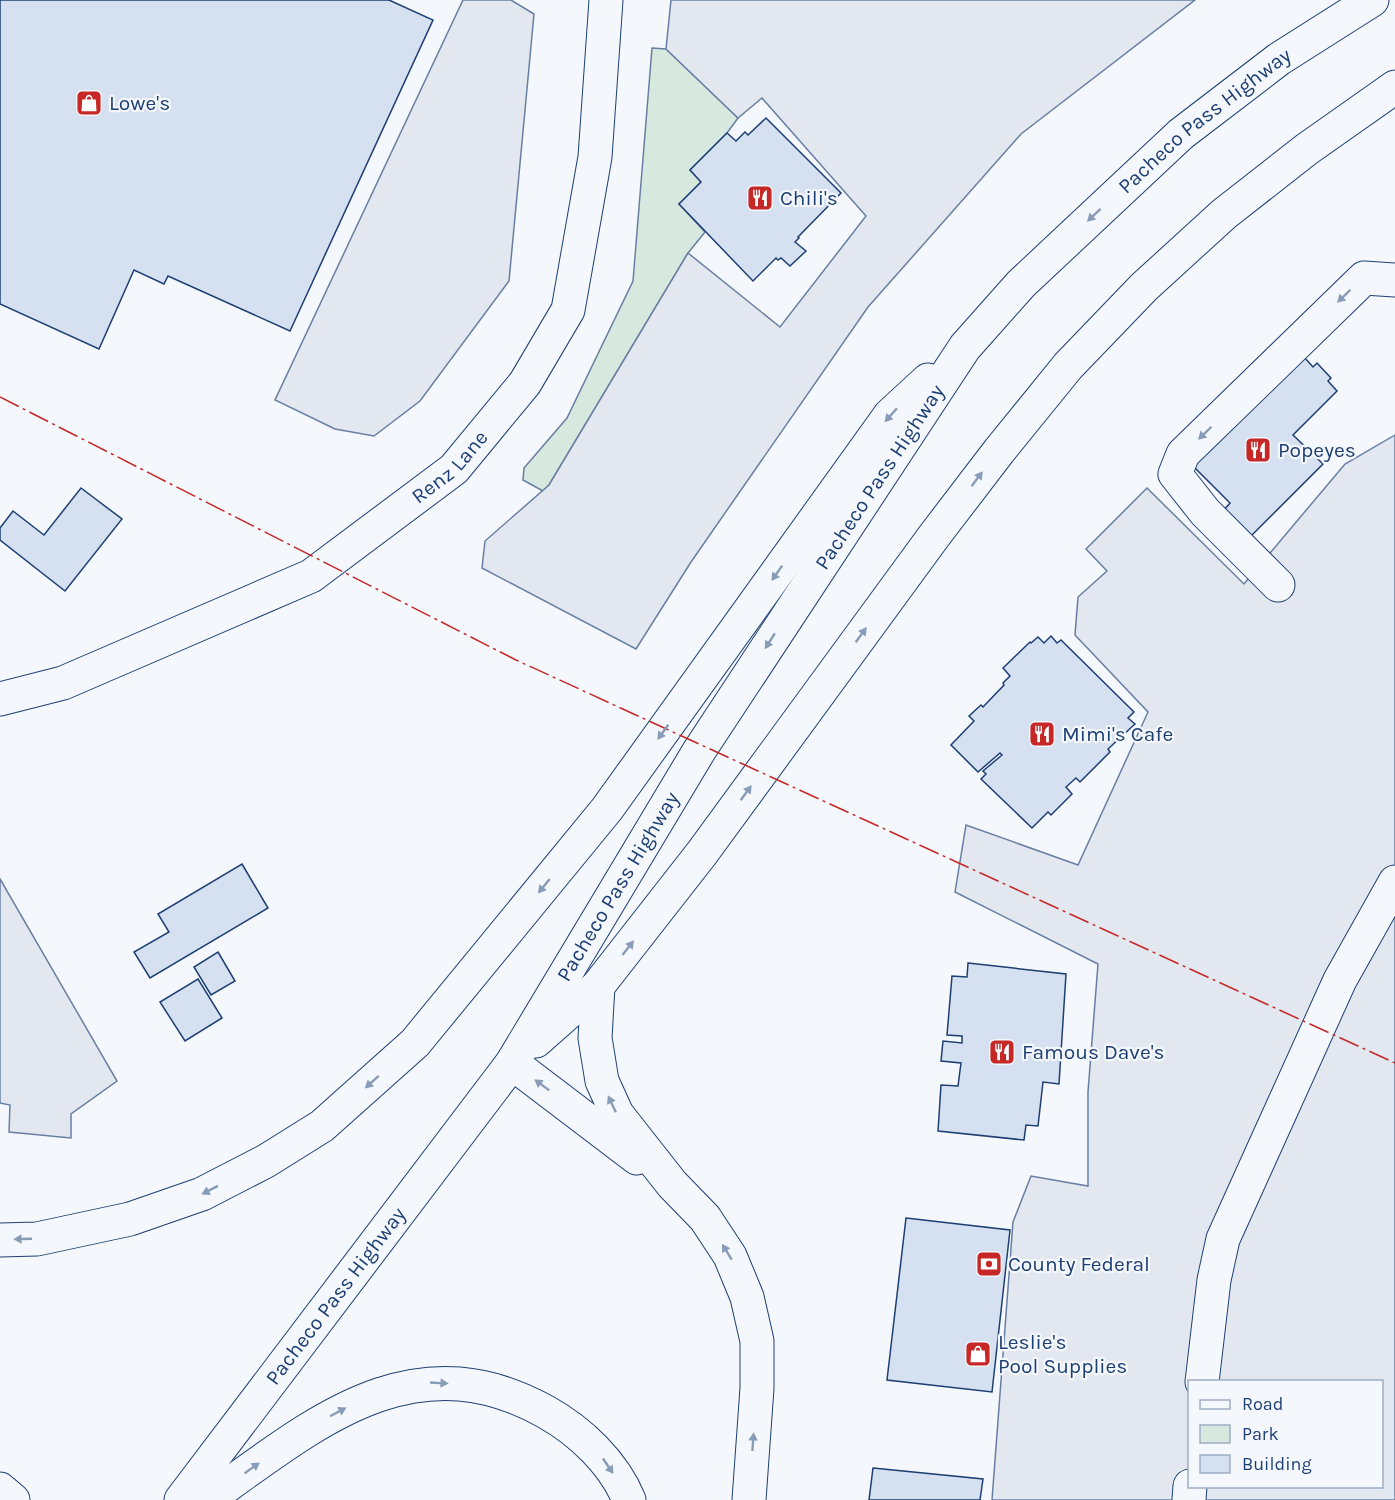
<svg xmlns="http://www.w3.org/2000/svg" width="1395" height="1500" viewBox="0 0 1395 1500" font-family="Karla,sans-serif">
	<rect width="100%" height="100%" fill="#f4f7fb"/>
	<!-- green -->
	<path fill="#d7e8df" stroke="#687fa3" stroke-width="1.5" d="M 652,48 L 666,49 L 738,118 L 727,133 L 690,170 L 701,182 L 679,204 L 705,232 L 688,253 L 549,485 L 543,491 L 523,480 L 524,468 L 567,418 L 633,281 Z"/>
	<!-- parking -->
	<path fill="#e3e8f0" stroke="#687fa3" stroke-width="1.5" fill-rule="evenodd" d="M 463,0 L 511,0 L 534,14 L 509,281 L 420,401 L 374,436 L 335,429 L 275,400 Z
		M 671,0 L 1195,0 L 1021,134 L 868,307 L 691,562 L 636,649 L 482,568 L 485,541 L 549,485 L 688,253 L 780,327 L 866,216 L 762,98 L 738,118 L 666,49 Z
		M 1395,435 L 1395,1500 L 992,1500 L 1013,1222 L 1031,1176 L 1088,1186 L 1088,1092 L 1098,964 L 955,892 L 966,825 L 1078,865 L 1148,712 L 1075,635 L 1078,597 L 1107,571 L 1086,549 L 1147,488 L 1244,584 L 1345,464 ZM 1190,1382 L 1382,1382 L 1382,1486 L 1190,1486 Z
		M 0,879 L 117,1081 L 71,1114 L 71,1138 L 9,1132 L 10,1105 L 0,1103 Z"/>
	<!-- building -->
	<path fill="#d5e0f0" stroke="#1d3f73" stroke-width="1.5" d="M 0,0 L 389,0 L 433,20 L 290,331 L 168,276 L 164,284 L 134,270 L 99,349 L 0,304 Z
		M 766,118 L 841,193 L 798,237 L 799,238 L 795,242 L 806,251 L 790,266 L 781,258 L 778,260 L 776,258 L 753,281 L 679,204 L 701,182 L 690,170 L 727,133 L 736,141 L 745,132 L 748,135 Z
		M 1304,357 L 1313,367 L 1317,363 L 1331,378 L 1328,381 L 1337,391 L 1293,435 L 1323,464 L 1250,537 L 1223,511 L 1230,503 L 1192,465 Z
		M 81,488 L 122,519 L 65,591 L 0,540 L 0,528 L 13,511 L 44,535 Z
		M 1051,636 L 1057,643 L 1061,640 L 1134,712 L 1128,718 L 1135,724 L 1108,749 L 1110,752 L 1080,782 L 1076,778 L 1066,787 L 1072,794 L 1051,815 L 1048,812 L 1032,828 L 981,779 L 986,774 L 983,771 L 1002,755 L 1000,753 L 978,772 L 951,745 L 974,721 L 969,716 L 981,705 L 983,707 L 1004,685 L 1003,683 L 1010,676 L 1003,668 L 1030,642 L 1031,643 L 1038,637 L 1044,643 Z
		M 242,864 L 268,908 L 150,978 L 134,952 L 169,932 L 158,914 Z
		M 218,952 L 235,981 L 211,995 L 194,967 Z
		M 968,963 L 1066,974 L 1059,1084 L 1043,1082 L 1038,1126 L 1026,1125 L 1024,1140 L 938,1131 L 941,1085 L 958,1086 L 961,1063 L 941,1061 L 943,1041 L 962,1043 L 962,1036 L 947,1035 L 952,976 L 967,977 Z
		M 198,979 L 222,1018 L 185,1041 L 160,1002 Z
		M 906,1218 L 1010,1230 L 992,1392 L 887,1380 Z
		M 873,1468 L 983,1479 L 980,1500 L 869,1500 Z"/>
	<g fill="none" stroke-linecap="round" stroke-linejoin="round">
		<defs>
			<g id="minor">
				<path d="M 1278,585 L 1205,512 L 1175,474 L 1183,454 L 1364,278 L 1395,280"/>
				<path id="s1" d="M 0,699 L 63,683 L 311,576 L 454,469 L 525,383 L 568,310 L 595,157 L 606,0"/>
				<path d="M 1202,1382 L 1214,1280 L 1223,1239 L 1340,980 L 1395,882"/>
				<path d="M 1189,1500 L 1190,1486"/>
			</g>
			<g id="highway">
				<path d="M 598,986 L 595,1038 L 602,1081 L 617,1114 L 672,1184 L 705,1218 L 730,1256 L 747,1297 L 757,1341 L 757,1388 L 749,1500"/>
				<path d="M 536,1041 L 598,986 L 702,853 L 934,536 L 999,451 L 1068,366 L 1144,287 L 1224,214 L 1307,149 L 1395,87"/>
				<path d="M 512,1063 L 637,1158"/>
				<path d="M 0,1240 L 37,1239 L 130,1219 L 202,1194 L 266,1161 L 322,1126 L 415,1043 L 607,809 L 890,415 L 928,380"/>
				<path d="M 0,1489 L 13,1500"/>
				<path id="s2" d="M 181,1500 L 512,1063 L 699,751 L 965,347 L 1021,284 L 1181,134 L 1279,59 L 1372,0"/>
				<path d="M 207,1500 C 313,1425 412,1337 546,1412 C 580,1431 614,1463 629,1500"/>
			</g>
		</defs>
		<!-- minor casing -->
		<use href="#minor" stroke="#1d3f73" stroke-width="35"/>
		<!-- highway casing -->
		<use href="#highway" stroke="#1d3f73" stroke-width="35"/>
		<!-- minor -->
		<use href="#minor" stroke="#f4f7fb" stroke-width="33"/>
		<!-- highway -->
		<use href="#highway" stroke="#f4f7fb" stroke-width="33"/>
		<!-- power -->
		<path stroke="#c62828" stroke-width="1.5" stroke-dasharray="21 4.5 3 4.5" stroke-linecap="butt" d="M 0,397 L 516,660 L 1395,1063"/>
	</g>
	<!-- one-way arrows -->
	<defs><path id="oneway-solid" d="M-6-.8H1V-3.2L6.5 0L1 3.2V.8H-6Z" transform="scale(1.5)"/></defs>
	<g fill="#889bb7">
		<use href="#oneway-solid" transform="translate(1094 215) rotate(137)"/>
		<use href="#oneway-solid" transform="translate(1344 296) rotate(136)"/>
		<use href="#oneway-solid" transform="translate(891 415) rotate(132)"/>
		<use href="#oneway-solid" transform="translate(1205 433) rotate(136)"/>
		<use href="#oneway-solid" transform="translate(977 479) rotate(-53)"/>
		<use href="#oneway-solid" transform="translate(777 573) rotate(125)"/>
		<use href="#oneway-solid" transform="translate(861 635) rotate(-54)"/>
		<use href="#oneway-solid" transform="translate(770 641) rotate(123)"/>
		<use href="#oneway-solid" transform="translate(663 732) rotate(126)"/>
		<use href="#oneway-solid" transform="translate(746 793) rotate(-54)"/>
		<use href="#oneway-solid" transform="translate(544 886) rotate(129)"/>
		<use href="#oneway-solid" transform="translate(628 948) rotate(-52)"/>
		<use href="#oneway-solid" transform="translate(372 1082) rotate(138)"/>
		<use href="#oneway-solid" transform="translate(542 1085) rotate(-143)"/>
		<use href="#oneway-solid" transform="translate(612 1104) rotate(-115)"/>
		<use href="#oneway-solid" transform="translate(210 1190) rotate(153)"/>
		<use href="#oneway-solid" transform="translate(23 1239) rotate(178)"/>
		<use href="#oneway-solid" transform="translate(727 1252) rotate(-121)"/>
		<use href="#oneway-solid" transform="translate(439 1383) rotate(3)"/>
		<use href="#oneway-solid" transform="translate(338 1412) rotate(-28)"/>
		<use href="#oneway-solid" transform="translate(753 1442) rotate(-86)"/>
		<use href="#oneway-solid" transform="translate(608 1466) rotate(56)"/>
		<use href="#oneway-solid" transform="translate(252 1468) rotate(-35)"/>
	</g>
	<!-- icons -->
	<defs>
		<symbol id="shop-square" viewBox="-11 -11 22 22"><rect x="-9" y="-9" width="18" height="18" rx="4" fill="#c62828" stroke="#f4f7fb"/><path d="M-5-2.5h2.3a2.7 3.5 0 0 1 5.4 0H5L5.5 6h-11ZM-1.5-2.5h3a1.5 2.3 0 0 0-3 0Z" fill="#fff"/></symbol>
		<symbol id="restaurant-square" viewBox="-11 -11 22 22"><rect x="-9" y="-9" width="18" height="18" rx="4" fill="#c62828" stroke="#f4f7fb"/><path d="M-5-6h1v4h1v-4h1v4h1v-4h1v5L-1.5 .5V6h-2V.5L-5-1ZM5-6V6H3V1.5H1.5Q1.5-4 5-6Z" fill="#fff"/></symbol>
		<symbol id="bank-square" viewBox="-11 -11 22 22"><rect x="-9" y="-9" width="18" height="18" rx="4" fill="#c62828" stroke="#f4f7fb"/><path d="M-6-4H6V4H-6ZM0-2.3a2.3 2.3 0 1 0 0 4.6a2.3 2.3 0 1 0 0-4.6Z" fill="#fff"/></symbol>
	</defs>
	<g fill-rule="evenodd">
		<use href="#shop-square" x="74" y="88" width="30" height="30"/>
		<use href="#restaurant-square" x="745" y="183" width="30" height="30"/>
		<use href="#restaurant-square" x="1243" y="435" width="30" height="30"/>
		<use href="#restaurant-square" x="1027" y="719" width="30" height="30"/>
		<use href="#restaurant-square" x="987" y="1037" width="30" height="30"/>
		<use href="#bank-square" x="974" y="1249" width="30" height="30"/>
		<use href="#shop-square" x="963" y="1339" width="30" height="30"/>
	</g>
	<g text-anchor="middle" stroke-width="4.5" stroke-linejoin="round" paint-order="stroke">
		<!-- poi labels -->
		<g font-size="21" fill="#1d3f73" stroke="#f4f7fb" text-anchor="start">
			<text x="109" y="110">Lowe's</text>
			<text x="780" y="205">Chili's</text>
			<text x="1278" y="457">Popeyes</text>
			<text x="1062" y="741">Mimi's Cafe</text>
			<text x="1022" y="1059">Famous Dave's</text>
			<text x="1008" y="1271">County Federal</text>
			<text x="998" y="1349">Leslie's<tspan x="998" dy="24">Pool Supplies</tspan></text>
		</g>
		<!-- street labels -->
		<g font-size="21" fill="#1d3f73" stroke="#f4f7fb">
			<text dy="7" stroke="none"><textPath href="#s2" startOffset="1726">Pacheco Pass Highway</textPath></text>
			<text dy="7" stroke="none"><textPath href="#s1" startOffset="512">Renz Lane</textPath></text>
			<text dy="7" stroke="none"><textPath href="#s2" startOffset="1240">Pacheco Pass Highway</textPath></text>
			<text dy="7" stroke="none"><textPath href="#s2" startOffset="754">Pacheco Pass Highway</textPath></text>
			<text dy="7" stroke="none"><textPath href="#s2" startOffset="256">Pacheco Pass Highway</textPath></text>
		</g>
	</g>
	<!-- legend -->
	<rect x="1188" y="1380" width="195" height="108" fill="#f4f7fb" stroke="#9eadc5" stroke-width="1.5"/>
	<rect x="1200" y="1400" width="30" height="9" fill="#f4f7fb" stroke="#9eadc5" stroke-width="1.5"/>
	<text x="1242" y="1410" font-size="18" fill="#1d3f73">Road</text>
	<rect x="1200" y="1425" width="30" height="18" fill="#d7e8df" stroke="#9eadc5" stroke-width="1.5"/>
	<text x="1242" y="1440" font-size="18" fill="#1d3f73">Park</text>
	<rect x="1200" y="1455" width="30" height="18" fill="#d5e0f0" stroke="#9eadc5" stroke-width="1.5"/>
	<text x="1242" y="1470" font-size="18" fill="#1d3f73">Building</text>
</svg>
